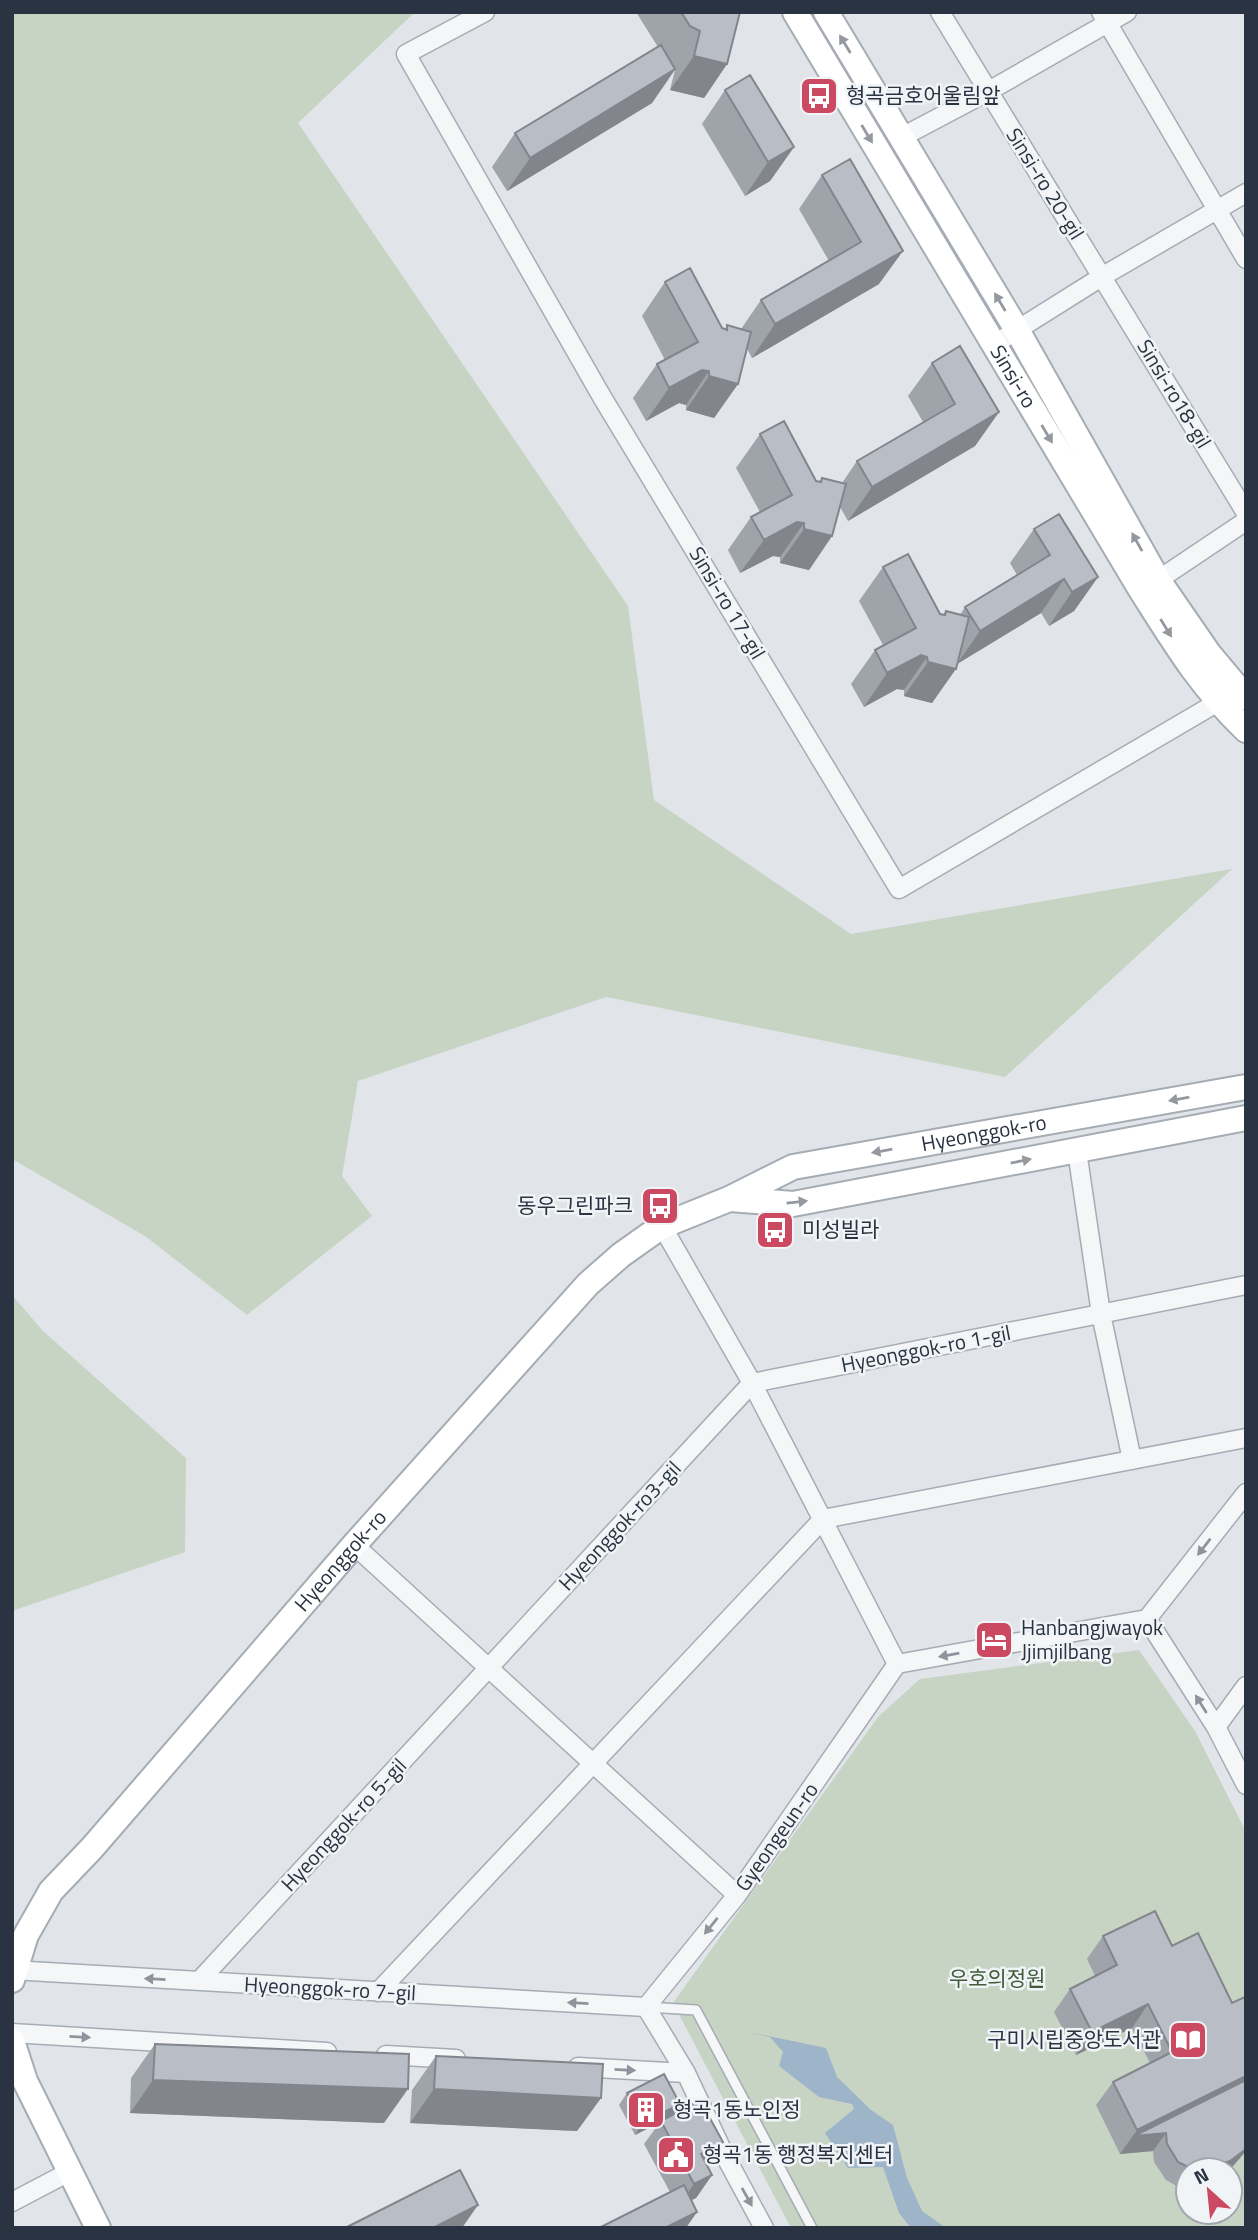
<svg xmlns="http://www.w3.org/2000/svg" width="1258" height="2240" viewBox="0 0 1258 2240" font-family="'Titillium Web','Noto Sans KR',sans-serif">
	<rect width="100%" height="100%" fill="#e1e5ea"/>
	<!-- green -->
	<path fill="#c7d3c3" fill-rule="evenodd" d="M 12,12 L 415,12 L 298,123 L 628,606 L 654,800 L 851,934 L 1232,869 L 1005,1077 L 606,997 L 358,1081 L 342,1176 L 372,1216 L 247,1315 L 145,1236 L 12,1159 Z
		M 12,1295 L 43,1331 L 186,1458 L 185,1552 L 12,1611 Z
		M 1139,1650 L 1195,1731 L 1246,1832 L 1246,2228 L 791,2228 L 673,2003 L 878,1717 L 920,1679 ZM 1188,2170 L 1230,2170 L 1230,2212 L 1188,2212 Z"/>
	<!-- water -->
	<path fill="#9db4c9" d="M 748,2032 L 826,2048 L 837,2077 L 871,2110 L 893,2125 L 907,2178 L 922,2211 L 946,2228 L 911,2228 L 899,2213 L 883,2167 L 848,2168 L 825,2133 L 854,2109 L 852,2104 L 819,2097 L 779,2066 L 783,2052 L 770,2037 Z"/>
	<g fill="none" stroke-linecap="round" stroke-linejoin="round">
		<defs>
			<path id="lane" d="M 647,2007 L 696,2010 L 812,2228"/>
			<path id="street" d="M 485,12 L 406,54 L 602,397 L 899,889 L 1230,695
				M 940,12 L 1246,513
				M 1101,12 L 1246,259
				M 902,137 L 987,92 L 1127,12
				M 993,345 L 1103,276 L 1246,193
				M 1158,580 L 1246,521
				M 1077,1151 L 1101,1314 L 1132,1460
				M 662,1226 L 752,1383 L 897,1664
				M 354,1545 L 737,1895
				M 1147,1619 L 1246,1493
				M 1216,1727 L 1246,1686
				M 12,1970 L 646,2007
				M 199,1981 L 752,1383 L 1246,1285
				M 378,1992 L 823,1519 L 1246,1438
				M 646,2007 L 737,1895 L 897,1664 L 1147,1619 L 1216,1727 L 1246,1785
				M 646,2007 L 686,2073 L 723,2152 L 764,2228
				M 12,2033 L 327,2052
				M 386,2055 L 456,2059
				M 578,2067 L 686,2073
				M 12,2202 L 69,2172"/>
			<g id="secondary">
				<path id="s1" d="M 795,12 L 1141,590 C 1174,642 1200,686 1246,730"/>
				<path d="M 826,12 L 1017,330 L 1158,580 L 1209,654 L 1246,698"/>
				<path d="M 730,1199 L 793,1204 L 1246,1118"/>
				<path id="s2" d="M 12,1980 L 26,1935 L 51,1891 L 92,1848 L 354,1545 L 588,1284 L 621,1255 L 662,1226 L 729,1199 L 793,1167 L 1246,1087"/>
				<path d="M 12,2041 L 25,2081 L 98,2228"/>
			</g>
		</defs>
		<!-- lane casing -->
		<use href="#lane" stroke="#a6acb4" stroke-width="12"/>
		<!-- street casing -->
		<use href="#street" stroke="#a6acb4" stroke-width="21"/>
		<!-- secondary casing -->
		<use href="#secondary" stroke="#a6acb4" stroke-width="28"/>
		<!-- lane -->
		<use href="#lane" stroke="#f4f6f8" stroke-width="9"/>
		<!-- street -->
		<use href="#street" stroke="#f4f6f8" stroke-width="18"/>
		<!-- secondary -->
		<use href="#secondary" stroke="#fff" stroke-width="24"/>
	</g>
	<!-- wall -->
	<path fill="#9fa3aa" d="M 636,12 L 740,12 L 727,64 L 704,98 L 670,90 L 675,70 L 652,103 L 507,191 L 492,167 L 515,133 L 658,47 Z
		M 725,90 L 794,147 L 770,181 L 745,196 L 702,124 Z
		M 850,159 L 879,284 L 752,358 L 747,349 L 738,384 L 714,418 L 686,410 L 686,405 L 679,403 L 646,421 L 633,398 L 657,364 L 665,360 L 642,316 L 665,282 L 722,328 L 725,329 L 727,325 L 741,329 L 761,300 L 829,261 L 799,209 L 822,175 Z
		M 932,363 L 999,412 L 975,446 L 848,521 L 840,507 L 832,536 L 809,570 L 780,563 L 780,557 L 773,556 L 740,573 L 728,550 L 751,517 L 760,512 L 736,468 L 760,434 L 816,481 L 820,481 L 822,478 L 842,483 L 857,461 L 923,422 L 908,396 Z
		M 1034,529 L 1098,577 L 1074,611 L 1049,626 L 1041,613 L 957,664 L 932,703 L 904,696 L 904,690 L 897,689 L 864,707 L 851,684 L 875,650 L 883,645 L 859,601 L 883,567 L 940,614 L 943,615 L 946,611 L 960,615 L 965,607 L 1017,575 L 1010,563 Z
		M 1103,1936 L 1172,1946 L 1232,2003 L 1246,1999 L 1246,2151 L 1233,2166 L 1229,2170 L 1188,2170 L 1188,2186 L 1175,2185 L 1166,2180 L 1154,2162 L 1153,2151 L 1120,2154 L 1096,2105 L 1113,2082 L 1150,2063 L 1132,2028 L 1076,2055 L 1054,2012 L 1070,1989 L 1095,1976 L 1087,1959 Z
		M 155,2044 L 384,2123 L 130,2113 L 131,2078 Z
		M 436,2056 L 601,2098 L 577,2131 L 410,2123 L 412,2090 Z
		M 627,2093 L 673,2115 L 707,2165 L 712,2175 L 696,2198 L 691,2200 L 670,2192 L 644,2144 L 660,2122 L 635,2135 L 619,2105 Z"/>
	<!-- shaded-wall -->
	<path fill="#82858b" d="M 694,56 L 727,64 L 704,98 L 670,90 Z
		M 675,69 L 652,103 L 507,191 L 530,158 Z
		M 794,147 L 770,181 L 745,196 L 768,162 Z
		M 903,251 L 879,284 L 752,358 L 775,324 Z
		M 702,370 L 709,371 L 686,405 L 679,403 L 646,421 L 669,388 Z
		M 709,376 L 738,384 L 714,418 L 686,410 Z
		M 999,412 L 975,446 L 848,521 L 872,487 Z
		M 797,522 L 804,523 L 780,557 L 773,556 L 740,573 L 764,540 Z
		M 804,529 L 832,536 L 809,570 L 780,563 Z
		M 1098,577 L 1074,611 L 1049,626 L 1072,592 Z
		M 1064,579 L 1041,613 L 957,664 L 980,631 Z
		M 921,655 L 927,657 L 904,690 L 897,689 L 864,707 L 887,673 Z
		M 928,662 L 956,669 L 932,703 L 904,696 Z
		M 1148,2004 L 1132,2028 L 1076,2055 L 1092,2032 Z
		M 1246,2076 L 1246,2091 L 1166,2133 L 1153,2151 L 1120,2154 L 1137,2130 Z
		M 153,2080 L 408,2089 L 384,2123 L 130,2113 Z
		M 434,2089 L 601,2098 L 577,2131 L 410,2123 Z
		M 680,2104 L 672,2116 L 635,2135 L 643,2123 Z
		M 723,2142 L 707,2166 L 701,2154 Z
		M 1246,2149 L 1246,2151 L 1233,2166 L 1229,2170 L 1188,2170 L 1188,2186 L 1175,2185 L 1188,2167 Z
		M 712,2175 L 696,2198 L 678,2207 L 694,2184 Z
		M 478,2205 L 462,2228 L 433,2228 Z
		M 697,2212 L 686,2228 L 665,2228 Z"/>
	<!-- building -->
	<path fill="#b9bec6" stroke="#82858b" stroke-width="2" d="M 681,12 L 740,12 L 727,64 L 694,56 L 700,31 L 690,26 Z
		M 661,45 L 675,69 L 530,158 L 515,133 Z
		M 750,75 L 794,147 L 768,162 L 725,90 Z
		M 850,159 L 903,251 L 775,324 L 761,300 L 861,242 L 822,175 Z
		M 690,268 L 722,328 L 727,330 L 727,325 L 751,332 L 738,384 L 709,376 L 709,371 L 702,370 L 669,388 L 657,364 L 698,342 L 665,282 Z
		M 960,346 L 999,412 L 872,487 L 857,461 L 955,404 L 932,363 Z
		M 784,421 L 816,481 L 821,482 L 822,478 L 846,484 L 832,536 L 804,529 L 804,523 L 797,522 L 764,540 L 751,517 L 792,495 L 760,434 Z
		M 1059,514 L 1098,577 L 1072,592 L 1064,579 L 980,631 L 965,607 L 1050,555 L 1034,529 Z
		M 908,554 L 940,614 L 945,615 L 946,611 L 969,617 L 956,669 L 928,662 L 927,657 L 921,655 L 887,673 L 875,650 L 916,628 L 883,567 Z
		M 1155,1911 L 1172,1946 L 1198,1933 L 1232,2003 L 1245,1997 L 1246,1999 L 1246,2076 L 1137,2130 L 1113,2082 L 1172,2052 L 1148,2004 L 1092,2032 L 1070,1989 L 1117,1965 L 1103,1936 Z
		M 155,2044 L 409,2054 L 408,2089 L 153,2080 Z
		M 436,2056 L 603,2064 L 601,2098 L 434,2089 Z
		M 664,2074 L 680,2104 L 643,2123 L 627,2093 Z
		M 1246,2080 L 1246,2149 L 1230,2161 L 1207,2169 L 1188,2167 L 1178,2162 L 1167,2144 L 1166,2133 L 1134,2136 Z
		M 700,2100 L 723,2142 L 701,2154 L 712,2175 L 694,2184 L 661,2121 Z
		M 460,2170 L 478,2205 L 433,2228 L 345,2228 Z
		M 684,2185 L 697,2212 L 665,2228 L 599,2228 Z"/>
	<!-- one-way arrows -->
	<defs><path id="oneway-solid" d="M-6-.8H1V-3.2L6.5 0L1 3.2V.8H-6Z" transform="scale(1.75)"/></defs>
	<g fill="#9499a0">
		<use href="#oneway-solid" transform="translate(845 44) rotate(-121)"/>
		<use href="#oneway-solid" transform="translate(867 134) rotate(59)"/>
		<use href="#oneway-solid" transform="translate(1000 302) rotate(-121)"/>
		<use href="#oneway-solid" transform="translate(1047 434) rotate(59)"/>
		<use href="#oneway-solid" transform="translate(1137 542) rotate(-119)"/>
		<use href="#oneway-solid" transform="translate(1166 628) rotate(58)"/>
		<use href="#oneway-solid" transform="translate(1179 1099) rotate(170)"/>
		<use href="#oneway-solid" transform="translate(882 1151) rotate(170)"/>
		<use href="#oneway-solid" transform="translate(1021 1161) rotate(-11)"/>
		<use href="#oneway-solid" transform="translate(797 1202) rotate(-6)"/>
	</g>
	<g fill="#8f949c">
		<use href="#oneway-solid" transform="translate(1204 1547) rotate(128)"/>
		<use href="#oneway-solid" transform="translate(949 1655) rotate(170)"/>
		<use href="#oneway-solid" transform="translate(1201 1704) rotate(-122)"/>
		<use href="#oneway-solid" transform="translate(711 1926) rotate(129)"/>
		<use href="#oneway-solid" transform="translate(155 1979) rotate(-177)"/>
		<use href="#oneway-solid" transform="translate(578 2003) rotate(-177)"/>
		<use href="#oneway-solid" transform="translate(80 2037) rotate(3)"/>
		<use href="#oneway-solid" transform="translate(625 2070) rotate(3)"/>
		<use href="#oneway-solid" transform="translate(747 2197) rotate(61)"/>
	</g>
	<!-- icons -->
	<defs>
		<symbol id="bus-square" viewBox="-11 -11 22 22"><rect x="-9" y="-9" width="18" height="18" rx="4" fill="#cc4962" stroke="#f1f4f7"/><path d="M-5-6H5V4H4V6H2V4H-2V6H-4V4H-5ZM-3.5-4V0h7V-4ZM-3.5 1.2v1.5H-2V1.2ZM2 1.2v1.5H3.5V1.2Z" fill="#fff"/></symbol>
		<symbol id="hotel-square" viewBox="-11 -11 22 22"><rect x="-9" y="-9" width="18" height="18" rx="4" fill="#cc4962" stroke="#f1f4f7"/><path d="M-6-4.5h1.5V1H6V5H4.5V3h-9V5H-6ZM-4 0a1.8 1.8 0 1 1 3.6 0ZM.5 0V-2.5h3Q6-2.5 6 0Z" fill="#fff"/></symbol>
		<symbol id="library-square" viewBox="-11 -11 22 22"><rect x="-9" y="-9" width="18" height="18" rx="4" fill="#cc4962" stroke="#f1f4f7"/><path d="M-6-4Q-3-5.5-.7-3.5V5Q-3 3-6 4ZM6-4Q3-5.5 .7-3.5V5Q3 3 6 4Z" fill="#fff"/></symbol>
		<symbol id="building-square" viewBox="-11 -11 22 22"><rect x="-9" y="-9" width="18" height="18" rx="4" fill="#cc4962" stroke="#f1f4f7"/><path d="M-4-6H4V6H1V3H-1V6H-4ZM-2.5-4.3h1.7v1.8h-1.7ZM.8-4.3h1.7v1.8H.8ZM-2.5-1h1.7V.8h-1.7ZM.8-1h1.7V.8H.8Z" fill="#fff"/></symbol>
		<symbol id="civic-square" viewBox="-11 -11 22 22"><rect x="-9" y="-9" width="18" height="18" rx="4" fill="#cc4962" stroke="#f1f4f7"/><path d="M-.6-6.5H3V-4.5H.6V-3L4-1V1h2V6H-6V1h2V-1L-.6-3ZM-1.2 2.5V6h2.4V2.5Z" fill="#fff"/></symbol>
	</defs>
	<g fill-rule="evenodd">
		<use href="#bus-square" x="797" y="74" width="44" height="44"/>
		<use href="#bus-square" x="638" y="1184" width="44" height="44"/>
		<use href="#bus-square" x="753" y="1208" width="44" height="44"/>
		<use href="#hotel-square" x="972" y="1618" width="44" height="44"/>
		<use href="#library-square" x="1166" y="2018" width="44" height="44"/>
		<use href="#building-square" x="624" y="2088" width="44" height="44"/>
		<use href="#civic-square" x="654" y="2133" width="44" height="44"/>
	</g>
	<g text-anchor="middle" stroke-width="5" stroke-linejoin="round" paint-order="stroke">
		<!-- poi labels -->
		<g font-size="21" fill="#2a3341" stroke="#f1f4f7" text-anchor="start">
			<text x="846" y="103">형곡금호어울림앞</text>
			<text x="633" y="1213" text-anchor="end">동우그린파크</text>
			<text x="802" y="1237">미성빌라</text>
			<text x="1021" y="1635">Hanbangjwayok<tspan x="1021" dy="24">Jjimjilbang</tspan></text>
			<text x="1161" y="2047" text-anchor="end">구미시립중앙도서관</text>
			<text x="673" y="2117">형곡1동노인정</text>
			<text x="703" y="2162">형곡1동 행정복지센터</text>
		</g>
		<!-- street labels -->
		<g font-size="21" fill="#2a3341" stroke="#f1f4f7">
			<text transform="translate(1045 184) rotate(58)" y="7">Sinsi-ro 20-gil</text>
			<text dy="7" stroke="none"><textPath href="#s1" startOffset="425">Sinsi-ro</textPath></text>
			<text transform="translate(1174 394) rotate(59)" y="7">Sinsi-ro18-gil</text>
			<text transform="translate(727 603) rotate(59)" y="7">Sinsi-ro 17-gil</text>
			<text dy="7" stroke="none"><textPath href="#s2" startOffset="1340">Hyeonggok-ro</textPath></text>
			<text transform="translate(926 1349) rotate(-11)" y="7">Hyeonggok-ro 1-gil</text>
			<text transform="translate(620 1526) rotate(-47)" y="7">Hyeonggok-ro3-gil</text>
			<text dy="7" stroke="none"><textPath href="#s2" startOffset="537">Hyeonggok-ro</textPath></text>
			<text transform="translate(344 1825) rotate(-47)" y="7">Hyeonggok-ro 5-gil</text>
			<text transform="translate(777 1837) rotate(-55)" y="7">Gyeongeun-ro</text>
			<text transform="translate(330 1989) rotate(3)" y="7">Hyeonggok-ro 7-gil</text>
		</g>
		<!-- park labels -->
		<g font-size="21" fill="#405d37" stroke="#f1f4f7">
			<text x="997" y="1986">우호의정원</text>
		</g>
	</g>
	<!-- border -->
	<rect width="1258" height="2240" fill="none" stroke="#2a3341" stroke-width="28"/>
	<!-- north arrow -->
	<g transform="translate(1209 2191) rotate(333)"><circle r="33" fill="#f1f4f7" stroke="#a1a7ae" stroke-width="2"/>
	<path d="M0-5L12 26L0 18L-12 26Z" fill="#cc4962"/>
	<text y="-10" font-size="19" font-weight="bold" text-anchor="middle" fill="#2a3341">N</text>
	</g>
</svg>
